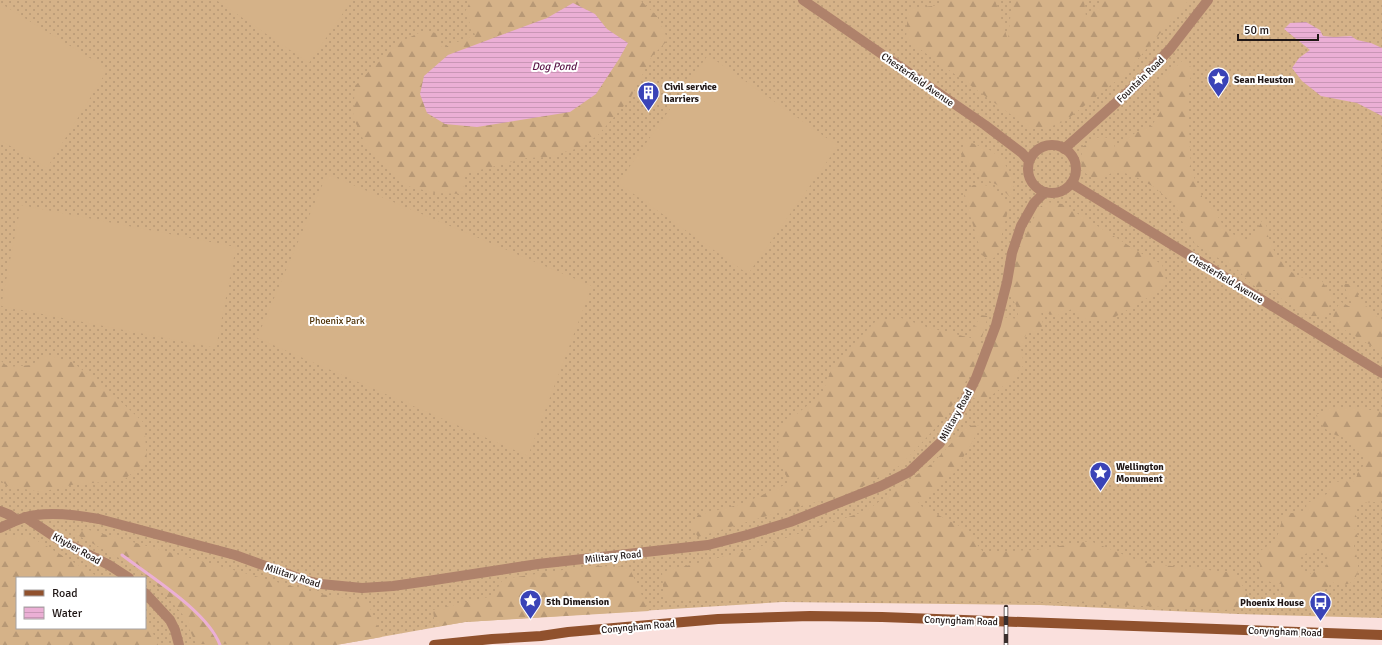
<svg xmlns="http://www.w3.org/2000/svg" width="1382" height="645" viewBox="0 0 1382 645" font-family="Signika,sans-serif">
	<defs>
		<pattern id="grass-dots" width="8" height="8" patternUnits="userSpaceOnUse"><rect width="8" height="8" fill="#d5b288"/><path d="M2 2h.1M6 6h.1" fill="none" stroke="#b79875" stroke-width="1.8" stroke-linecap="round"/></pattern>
		<pattern id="forest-firs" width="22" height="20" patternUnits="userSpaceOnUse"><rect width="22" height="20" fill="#d5b288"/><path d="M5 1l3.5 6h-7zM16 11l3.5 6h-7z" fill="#b79875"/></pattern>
		<pattern id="water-rules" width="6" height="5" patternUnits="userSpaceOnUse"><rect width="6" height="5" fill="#ebafd5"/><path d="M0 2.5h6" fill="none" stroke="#c996b6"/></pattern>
	</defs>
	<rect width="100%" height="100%" fill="#fae0dd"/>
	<!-- grass -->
	<path fill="url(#grass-dots)" fill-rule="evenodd" d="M 0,0 L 1382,0 L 1382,618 L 1238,614 L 1040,605 L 782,602 L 465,622 L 336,645 L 0,645 ZM 17,578 L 145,578 L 145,628 L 17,628 Z"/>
	<!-- forest -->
	<path fill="url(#forest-firs)" fill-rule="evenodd" d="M 471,0 L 640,0 L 657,16 L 668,40 L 652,56 L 630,99 L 598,135 L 582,147 L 549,157 L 527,158 L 464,174 L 463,194 L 435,193 L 407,186 L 368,150 L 353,117 L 355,86 L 372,68 L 402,41 L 425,30 L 439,34 L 442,48 L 475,35 L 465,12 ZM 573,3 L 595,14 L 607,29 L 628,43 L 619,59 L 596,94 L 478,43 L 547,18 Z
		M 946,0 L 995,0 L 1008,40 L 1012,0 L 1084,0 L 1086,17 L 1103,0 L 1189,0 L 1125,74 L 1065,121 L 1047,128 L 1028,127 L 906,39 L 908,9 L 940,5 Z
		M 1183,60 L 1194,70 L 1187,86 L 1191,170 L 1203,199 L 1214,210 L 1227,232 L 1251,241 L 1265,215 L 1268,236 L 1275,253 L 1288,270 L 1300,277 L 1322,281 L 1332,297 L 1326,316 L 1310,316 L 1280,298 L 1277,290 L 1262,290 L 1251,284 L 1238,270 L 1195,244 L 1183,223 L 1175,205 L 1154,187 L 1136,177 L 1116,170 C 1098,182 1098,182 1081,170 L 1082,147 C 1096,138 1099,133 1114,141 L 1115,151 L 1124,141 L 1135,133 L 1151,127 L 1160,112 L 1159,83 Z
		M 964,140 L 992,151 L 1003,161 L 1009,171 L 1014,186 L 1010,197 L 999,186 L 978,175 L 961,158 Z
		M 973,185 C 997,184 995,189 1009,207 L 996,257 L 988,260 L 982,255 L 964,195 Z
		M 1046,202 L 1062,204 L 1144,255 L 1162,264 L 1166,280 L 1164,288 L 1110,320 L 1088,321 L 1072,309 L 1056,316 L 1041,311 L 1043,325 L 1037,332 L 1027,331 L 1021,349 L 1024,365 C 1011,379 999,392 982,401 L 973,398 L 978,387 L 986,358 L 1003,317 L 1019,319 L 1016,305 L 1008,292 L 1018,248 L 1025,238 L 1026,232 L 1040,207 Z
		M 1343,283 L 1356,286 L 1359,299 L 1378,318 L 1382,320 L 1382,352 L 1333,323 C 1332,314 1336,308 1341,302 L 1354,309 Z
		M 980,315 L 988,316 L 974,366 L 956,400 L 939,424 L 901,465 L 853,492 L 783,511 L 698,537 L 691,526 L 698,515 L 742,504 L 789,483 L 778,455 L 779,428 L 822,394 L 833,365 L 875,322 L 901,318 L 930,328 L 971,338 Z
		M 47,355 L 72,362 L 107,389 L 144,423 L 147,460 L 124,480 L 71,485 L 41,492 L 7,486 L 0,479 L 0,360 L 8,367 L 31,365 Z
		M 1345,407 L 1379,411 L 1382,414 L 1382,499 L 1376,502 L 1359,503 L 1355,513 L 1357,518 C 1353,525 1354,530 1358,537 C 1356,540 1354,542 1354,545 C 1354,549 1355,551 1356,554 C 1359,564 1360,577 1350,583 C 1344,586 1338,585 1332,582 L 1326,589 L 1315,591 C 1314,594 1312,599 1309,602 C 1307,604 1303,605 1300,605 C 1287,606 1281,595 1281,584 C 1272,584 1267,581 1260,575 L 1260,565 L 1257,559 L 1260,551 C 1266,548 1271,542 1278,541 L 1277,538 L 1284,513 L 1304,513 L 1307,503 L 1327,494 L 1333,482 L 1346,481 L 1352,483 L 1357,476 L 1357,474 L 1362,468 L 1367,457 L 1352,447 L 1347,438 C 1330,435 1324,430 1316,415 L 1330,408 ZM 1318,543 L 1320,544 L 1320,551 L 1329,553 L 1326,568 C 1319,567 1315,569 1312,575 L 1309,572 L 1299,569 L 1300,558 L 1298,555 C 1307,555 1314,551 1318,543 Z
		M 982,425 L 954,473 L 917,504 L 965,529 L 983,552 L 1036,550 L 1090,541 L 1144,563 L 1236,573 L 1253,606 L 1225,610 L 1058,602 L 664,599 L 662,572 L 750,550 L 866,511 L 933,463 L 967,426 Z
		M 89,530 L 320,594 L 367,601 L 382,637 L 336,645 L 196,644 L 183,615 L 154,582 L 119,558 L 70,531 Z
		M 1,537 L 31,537 L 100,578 L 17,578 L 17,628 L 145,628 L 145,619 L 150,626 L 158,645 L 0,645 Z
		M 589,566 L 629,567 L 649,611 L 465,622 L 435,627 L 433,610 L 493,596 L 503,579 Z"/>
	<!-- garden -->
	<path fill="#d5b288" d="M 216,0 L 352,0 L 309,63 Z
		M 0,3 L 108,69 L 47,168 L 0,140 Z
		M 708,55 L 838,146 L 748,274 L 618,183 Z
		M 327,174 L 592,286 L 528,456 L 257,338 Z
		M 21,205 L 236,247 L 216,348 L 1,306 Z"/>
	<!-- water -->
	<path fill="url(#water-rules)" d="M 573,3 L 595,14 L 607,29 L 628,43 L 619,59 L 596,94 L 570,112 L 477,127 L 445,124 L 427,113 L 420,94 L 424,76 L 448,55 L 547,18 Z
		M 1306,22 L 1320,30 L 1323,36 L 1334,37 L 1351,36 L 1357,40 L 1371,43 L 1382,48 L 1382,116 L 1357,103 L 1321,96 L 1302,81 L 1292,68 L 1299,58 L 1310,50 L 1284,29 L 1290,23 Z"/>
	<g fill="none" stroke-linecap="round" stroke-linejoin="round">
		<!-- stream -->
		<path stroke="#ebafd5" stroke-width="3" d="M 122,555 C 151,577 208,612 220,645"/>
		<!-- minor -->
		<path stroke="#af826b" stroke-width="10" d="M 1064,149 L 1138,83 L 1170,49 L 1208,0
			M 0,511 L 10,515 L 17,520
			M 25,517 L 58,539 L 109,565 L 129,578
			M 0,528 C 11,523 23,516 36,515 C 57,512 78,515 99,519 L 235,555 L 304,580 L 321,584 L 362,588 L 393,586 L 428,581 L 538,564 L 708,545 L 747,535 L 790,522 L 881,486 L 909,472 L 940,443 L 960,410 L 976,378 L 996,325 L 1007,282 L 1012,253 L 1021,226 L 1034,203 L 1045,192
			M 145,593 L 170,620 L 175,630 L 179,645"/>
		<!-- tertiary -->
		<path stroke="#af826b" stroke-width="10" d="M 803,0 L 985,125 L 1022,153 L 1029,161
			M1028 169a24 24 0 1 1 48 0a24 24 0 1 1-48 0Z
			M 1071,183 L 1382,373"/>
		<!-- secondary -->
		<path stroke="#90512d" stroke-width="10" d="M 434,645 L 492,639 L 541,636 L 568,632 L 718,619 L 810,616 L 882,617 L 1382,635"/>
		<defs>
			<path id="rail" d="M 1006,607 L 1006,645"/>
		</defs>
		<!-- rail casing -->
		<use href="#rail" stroke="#3a2f2d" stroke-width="4.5"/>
		<!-- rail -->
		<use href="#rail" stroke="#fff" stroke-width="3" stroke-dasharray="9" stroke-linecap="butt"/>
	</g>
	<!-- icons -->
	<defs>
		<symbol id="sight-pin" viewBox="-11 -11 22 30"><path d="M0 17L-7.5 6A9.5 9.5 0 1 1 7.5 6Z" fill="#3a43b7" stroke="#fff"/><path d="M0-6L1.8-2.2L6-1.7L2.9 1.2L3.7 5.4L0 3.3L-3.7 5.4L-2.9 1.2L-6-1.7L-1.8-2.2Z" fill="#fff"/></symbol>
		<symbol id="building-pin" viewBox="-11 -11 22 30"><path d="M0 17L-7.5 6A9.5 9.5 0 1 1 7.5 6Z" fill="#3a43b7" stroke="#fff"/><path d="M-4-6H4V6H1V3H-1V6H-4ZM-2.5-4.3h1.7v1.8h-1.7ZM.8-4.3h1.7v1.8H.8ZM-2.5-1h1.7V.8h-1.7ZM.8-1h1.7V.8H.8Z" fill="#fff"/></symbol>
		<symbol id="bus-pin" viewBox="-11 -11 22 30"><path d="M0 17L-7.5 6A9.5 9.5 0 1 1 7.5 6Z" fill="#3a43b7" stroke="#fff"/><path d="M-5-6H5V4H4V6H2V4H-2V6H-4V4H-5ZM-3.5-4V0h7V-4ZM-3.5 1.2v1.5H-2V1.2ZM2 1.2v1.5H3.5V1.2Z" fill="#fff"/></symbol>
	</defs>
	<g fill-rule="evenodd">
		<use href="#sight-pin" x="1206" y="66" width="25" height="34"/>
		<use href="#building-pin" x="636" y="80" width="25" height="34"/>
		<use href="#sight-pin" x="1088" y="460" width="25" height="34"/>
		<use href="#sight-pin" x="518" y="588" width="25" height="34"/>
		<use href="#bus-pin" x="1308" y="590" width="25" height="34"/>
	</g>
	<g text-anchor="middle" stroke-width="4" stroke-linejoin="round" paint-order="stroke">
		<!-- street labels -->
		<g font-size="10" fill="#201716" stroke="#fff">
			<text transform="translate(918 79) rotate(35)" y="4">Chesterfield Avenue</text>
			<text transform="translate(1140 79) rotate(-44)" y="4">Fountain Road</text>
			<text transform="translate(1226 278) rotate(31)" y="4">Chesterfield Avenue</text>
			<text transform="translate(955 415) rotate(-61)" y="4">Military Road</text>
			<text transform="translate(77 548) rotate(29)" y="4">Khyber Road</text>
			<text transform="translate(613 556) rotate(-6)" y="4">Military Road</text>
			<text transform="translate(293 575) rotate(18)" y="4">Military Road</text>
			<text transform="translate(961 620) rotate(2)" y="4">Conyngham Road</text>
			<text transform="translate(638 626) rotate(-5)" y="4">Conyngham Road</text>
			<text transform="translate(1285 631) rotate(2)" y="4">Conyngham Road</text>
		</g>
		<!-- poi labels -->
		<g font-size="10" font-weight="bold" fill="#201716" stroke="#fff" text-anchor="start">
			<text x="1234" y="83">Sean Heuston</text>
			<text x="664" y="90">Civil service<tspan x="664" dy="12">harriers</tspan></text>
			<text x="1116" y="470">Wellington<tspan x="1116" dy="12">Monument</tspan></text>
			<text x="546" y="605">5th Dimension</text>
			<text x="1304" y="606" text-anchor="end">Phoenix House</text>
		</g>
		<!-- park labels -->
		<g font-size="10" fill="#4e3106" stroke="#fff">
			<text x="337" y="324">Phoenix Park</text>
		</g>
		<!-- water labels -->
		<g font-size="11" font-style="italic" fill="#571345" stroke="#fff">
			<text x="554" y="70">Dog Pond</text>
		</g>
	</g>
	<!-- legend -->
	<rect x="16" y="577" width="130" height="52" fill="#ffffff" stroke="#a6a2a2"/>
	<rect x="24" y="590" width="20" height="6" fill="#90512d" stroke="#a6a2a2"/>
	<text x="52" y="597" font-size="12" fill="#201716">Road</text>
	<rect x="24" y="607" width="20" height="12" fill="url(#water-rules)" stroke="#a6a2a2"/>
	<text x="52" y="617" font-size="12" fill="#201716">Water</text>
	<!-- scale -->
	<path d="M1238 34v6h80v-6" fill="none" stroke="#201716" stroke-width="2"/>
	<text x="1244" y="34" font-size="12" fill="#201716" stroke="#ffffff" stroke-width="3" paint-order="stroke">50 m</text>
</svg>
